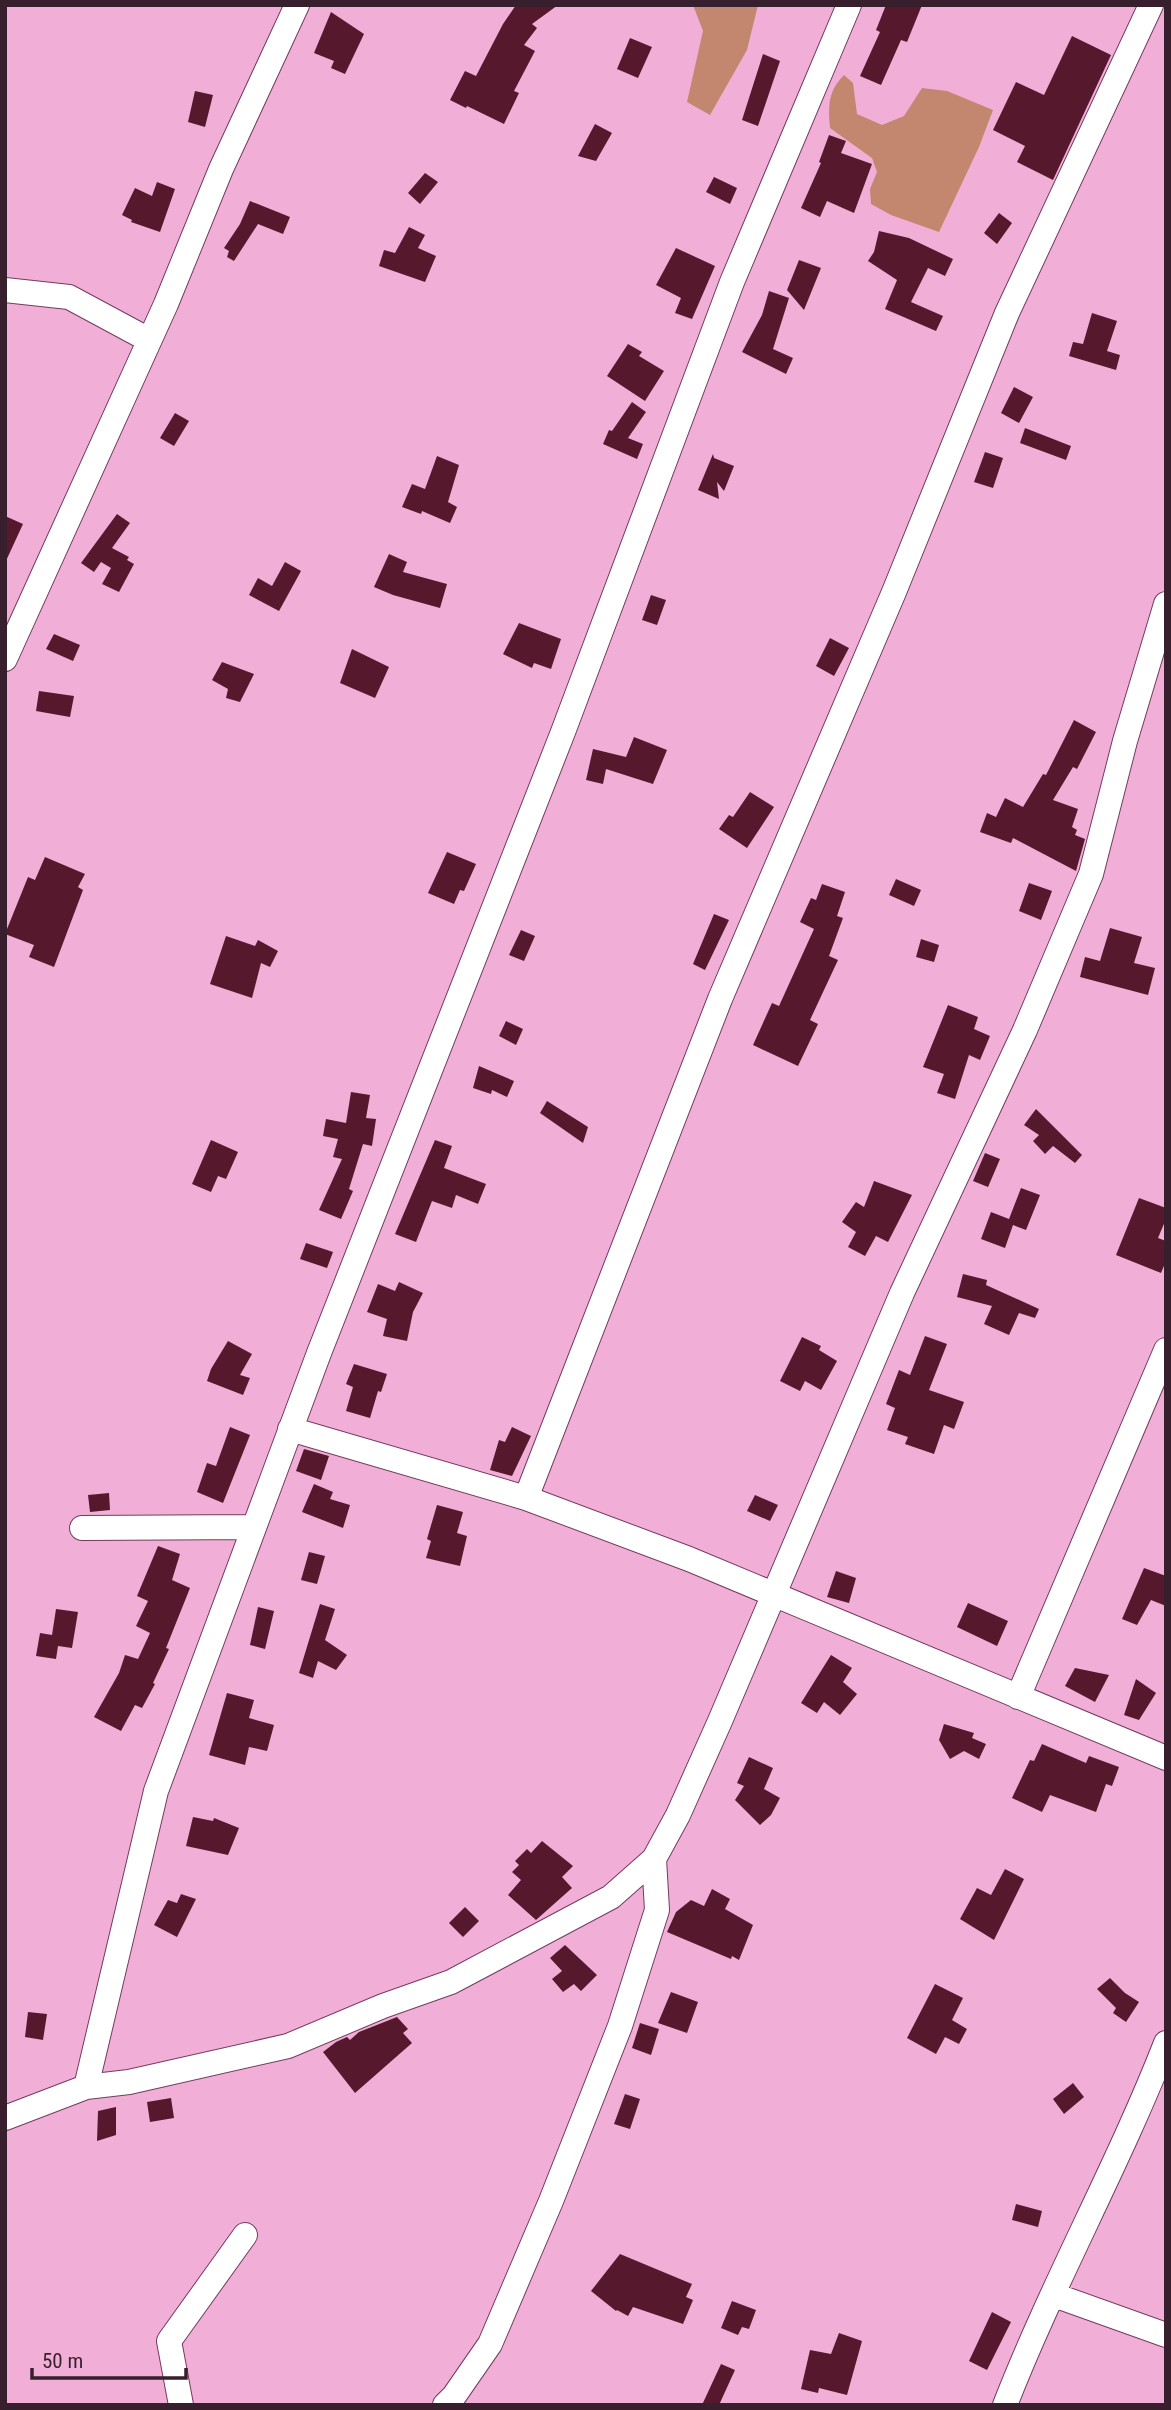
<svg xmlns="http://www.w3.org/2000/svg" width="1171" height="2410" viewBox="0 0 1171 2410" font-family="'Roboto Condensed',sans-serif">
	<rect width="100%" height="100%" fill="#f1afd7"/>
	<!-- forest -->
	<path fill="#c3866e" d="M 693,5 L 758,5 L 747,50 L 710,115 L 687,102 L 703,31 Z
		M 844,75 L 853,83 L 857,114 L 882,125 L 904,116 L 922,88 L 947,91 L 993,110 L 979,147 L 939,232 L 891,215 L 871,204 L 870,189 L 877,172 L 872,158 L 830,128 C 828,106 828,91 844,75 Z"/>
	<!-- building -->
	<path fill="#55182d" d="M 516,5 L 558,5 L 532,24 L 537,28 L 524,45 L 535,51 L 514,91 L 519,93 L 504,124 L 467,106 L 466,108 L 450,100 L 465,71 L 476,76 L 503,24 Z
		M 886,5 L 922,5 L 907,42 L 901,40 L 881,85 L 860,76 L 880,32 L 876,30 Z
		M 331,12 L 364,34 L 345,74 L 331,68 L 334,61 L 314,53 Z
		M 1072,36 L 1111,55 L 1053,180 L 1017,162 L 1025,146 L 993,130 L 1016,82 L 1044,95 Z
		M 630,38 L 652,47 L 638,78 L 617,69 Z
		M 763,54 L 780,61 L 758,126 L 742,120 Z
		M 195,91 L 213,95 L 205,127 L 188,122 Z
		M 595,124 L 612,133 L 596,161 L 578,156 Z
		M 829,135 L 846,141 L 841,153 L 872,164 L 854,213 L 827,201 L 820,217 L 801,208 L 821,163 L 819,162 Z
		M 425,173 L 438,182 L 420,204 L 408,193 Z
		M 714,177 L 737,188 L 730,204 L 706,192 Z
		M 157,182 L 175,189 L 160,232 L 131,222 L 132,220 L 122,215 L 135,188 L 152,196 Z
		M 250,201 L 290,217 L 283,234 L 258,224 L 234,261 L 227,257 L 229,251 L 224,248 L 240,224 Z
		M 999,213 L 1012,223 L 997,244 L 984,233 Z
		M 409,227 L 425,235 L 418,248 L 436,256 L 425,282 L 379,266 L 384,250 L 395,253 Z
		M 879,231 L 909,238 L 953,259 L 945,276 L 928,268 L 911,302 L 943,316 L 936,331 L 885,309 L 897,280 L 868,261 L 874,252 Z
		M 676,248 L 715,266 L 692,319 L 675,313 L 681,298 L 656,285 Z
		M 799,260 L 821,268 L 804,310 L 787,290 Z
		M 769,291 L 789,298 L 773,349 L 793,358 L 786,374 L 742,352 L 762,315 Z
		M 1092,313 L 1117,321 L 1107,351 L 1120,355 L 1116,370 L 1069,356 L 1073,342 L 1083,344 Z
		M 628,344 L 642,352 L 639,356 L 664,371 L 645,401 L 607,376 Z
		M 1014,387 L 1033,397 L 1019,423 L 1001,413 Z
		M 632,402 L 646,412 L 628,438 L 643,444 L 637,459 L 603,444 L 609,430 L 612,431 Z
		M 175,413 L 189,421 L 174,446 L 160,438 Z
		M 1025,428 L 1071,446 L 1066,460 L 1020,443 Z
		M 985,452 L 1003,458 L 993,488 L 974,482 Z
		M 713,454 L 714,458 L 734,466 L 724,491 L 717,482 L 719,499 L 698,490 Z
		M 437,456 L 459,465 L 448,502 L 457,507 L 450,523 L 422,511 L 421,514 L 402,507 L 412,484 L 425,489 Z
		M 117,514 L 130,523 L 112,548 L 129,557 L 127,560 L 134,564 L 119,592 L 102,584 L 111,568 L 101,562 L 94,572 L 81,563 Z
		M 5,516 L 23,524 L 5,563 Z
		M 389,554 L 407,562 L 403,572 L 447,584 L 440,608 L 393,595 L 374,587 Z
		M 285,562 L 301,571 L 279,611 L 249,595 L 258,578 L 272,586 Z
		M 651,595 L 666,600 L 657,625 L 642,620 Z
		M 519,623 L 561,639 L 551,669 L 534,663 L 532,668 L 503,654 Z
		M 54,634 L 80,645 L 73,661 L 46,649 Z
		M 830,638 L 849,648 L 834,676 L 816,666 Z
		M 352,649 L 389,667 L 375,698 L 340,683 Z
		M 222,662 L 254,674 L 240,702 L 226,698 L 228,689 L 212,680 Z
		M 39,691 L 74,696 L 70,717 L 36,711 Z
		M 1074,720 L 1096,732 L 1077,769 L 1073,767 L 1053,800 L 1078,809 L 1072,827 L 1077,830 L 1075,835 L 1085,839 L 1076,871 L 1013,838 L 1011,843 L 980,832 L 987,813 L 996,817 L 1005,798 L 1023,807 L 1043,774 L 1046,775 Z
		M 634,737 L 667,750 L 653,784 L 606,769 L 603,784 L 586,780 L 593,749 L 626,757 Z
		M 750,792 L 774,807 L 747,848 L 719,829 L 729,815 L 733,817 Z
		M 447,852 L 476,864 L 464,891 L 460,890 L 454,904 L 428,893 Z
		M 45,857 L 85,874 L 78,887 L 83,890 L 54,967 L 29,957 L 34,945 L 5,934 L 28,877 L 35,880 Z
		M 896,879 L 921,890 L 914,906 L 889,895 Z
		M 1029,883 L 1052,891 L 1041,920 L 1019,911 Z
		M 822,884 L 845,892 L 837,916 L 843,918 L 829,956 L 838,960 L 810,1020 L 818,1024 L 798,1066 L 753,1045 L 772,1003 L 779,1006 L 814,929 L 800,922 L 811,898 L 816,900 Z
		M 714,914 L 729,920 L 705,970 L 693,964 Z
		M 1110,928 L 1142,937 L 1134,963 L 1155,968 L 1148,995 L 1080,977 L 1085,957 L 1100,961 Z
		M 521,930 L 535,936 L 524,961 L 509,955 Z
		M 226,936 L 255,946 L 258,940 L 278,951 L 270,967 L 261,963 L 252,998 L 210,984 Z
		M 921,939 L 939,945 L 934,962 L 916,957 Z
		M 948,1005 L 978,1017 L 974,1029 L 990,1036 L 980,1060 L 969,1055 L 955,1099 L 937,1093 L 944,1074 L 923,1067 Z
		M 506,1021 L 523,1029 L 516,1045 L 499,1036 Z
		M 479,1066 L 514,1081 L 507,1097 L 492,1090 L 491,1094 L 473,1088 Z
		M 351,1092 L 370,1095 L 366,1118 L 376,1119 L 372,1146 L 363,1144 L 349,1189 L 353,1191 L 341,1219 L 319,1210 L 342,1159 L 333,1157 L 338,1139 L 323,1136 L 326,1119 L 346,1123 Z
		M 547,1101 L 588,1127 L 583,1143 L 540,1113 Z
		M 1036,1109 L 1082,1155 L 1075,1163 L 1053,1146 L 1045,1154 L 1033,1141 L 1039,1135 L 1024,1125 Z
		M 211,1140 L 238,1152 L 226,1179 L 218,1176 L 211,1192 L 192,1184 Z
		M 435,1140 L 452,1146 L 444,1168 L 486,1184 L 478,1204 L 456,1195 L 452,1208 L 432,1201 L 416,1242 L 395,1234 Z
		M 985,1153 L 1000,1159 L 988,1187 L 973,1181 Z
		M 874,1181 L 912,1195 L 888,1242 L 876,1236 L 865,1256 L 848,1247 L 856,1232 L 842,1222 L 856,1202 L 864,1207 Z
		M 1021,1188 L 1040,1195 L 1026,1230 L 1013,1225 L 1005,1248 L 981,1239 L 991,1212 L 1009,1219 Z
		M 1139,1198 L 1166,1208 L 1166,1219 L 1158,1238 L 1166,1241 L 1166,1261 L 1161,1273 L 1116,1255 Z
		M 306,1243 L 333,1252 L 327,1268 L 300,1259 Z
		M 963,1274 L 987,1280 L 986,1285 L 1039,1309 L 1035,1318 L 1019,1313 L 1009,1335 L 984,1324 L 992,1306 L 957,1297 Z
		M 399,1282 L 423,1293 L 413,1312 L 407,1341 L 383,1336 L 387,1319 L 367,1312 L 378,1284 L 395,1291 Z
		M 925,1336 L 947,1344 L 929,1390 L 964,1402 L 954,1429 L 944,1425 L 934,1454 L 905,1444 L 908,1437 L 887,1430 L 895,1408 L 886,1404 L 899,1370 L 910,1375 Z
		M 802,1337 L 821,1346 L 819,1350 L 837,1361 L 821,1390 L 805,1381 L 800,1391 L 780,1381 Z
		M 228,1341 L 252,1354 L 240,1375 L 250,1378 L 243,1395 L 207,1381 L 211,1369 Z
		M 354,1364 L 387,1374 L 381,1392 L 378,1391 L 370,1418 L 346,1411 L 353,1387 L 346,1384 Z
		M 230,1427 L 250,1435 L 223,1503 L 197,1492 L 207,1463 L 216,1466 Z
		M 512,1427 L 531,1436 L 512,1476 L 490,1470 L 499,1440 L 505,1442 Z
		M 304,1449 L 329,1456 L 321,1480 L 296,1471 Z
		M 314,1484 L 333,1492 L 330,1499 L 350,1505 L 343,1528 L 302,1512 Z
		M 109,1493 L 110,1510 L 90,1512 L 88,1495 Z
		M 755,1495 L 778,1505 L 770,1521 L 747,1511 Z
		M 437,1505 L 463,1512 L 457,1533 L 467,1536 L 460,1566 L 426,1558 L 431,1541 L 427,1539 Z
		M 158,1546 L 180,1554 L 172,1580 L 190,1588 L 166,1648 L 169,1649 L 153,1683 L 155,1684 L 142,1708 L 135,1705 L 121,1731 L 94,1717 L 119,1673 L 125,1655 L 138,1659 L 150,1633 L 136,1626 L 148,1601 L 137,1596 Z
		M 309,1552 L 325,1556 L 317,1584 L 301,1580 Z
		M 1144,1568 L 1166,1576 L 1166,1606 L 1151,1600 L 1137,1625 L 1122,1619 Z
		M 836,1571 L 856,1578 L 849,1603 L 827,1597 Z
		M 968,1603 L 1008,1621 L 997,1646 L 957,1627 Z
		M 320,1604 L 335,1609 L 325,1640 L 347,1655 L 336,1670 L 318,1661 L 313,1678 L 299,1673 Z
		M 258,1607 L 274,1611 L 265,1649 L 250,1645 Z
		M 56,1609 L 78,1612 L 72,1648 L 58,1646 L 56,1659 L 36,1656 L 40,1633 L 52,1635 Z
		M 831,1655 L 852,1668 L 843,1682 L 857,1694 L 840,1715 L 824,1702 L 817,1713 L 801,1703 Z
		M 1075,1668 L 1109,1675 L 1095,1702 L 1065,1686 Z
		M 1136,1679 L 1156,1693 L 1139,1720 L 1124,1715 Z
		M 227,1693 L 254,1700 L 249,1718 L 274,1725 L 267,1751 L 249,1747 L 245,1765 L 209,1755 Z
		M 944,1724 L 974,1733 L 972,1738 L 986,1744 L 979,1759 L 964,1751 L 950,1759 L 939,1740 Z
		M 1042,1744 L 1086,1763 L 1089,1756 L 1119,1767 L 1112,1786 L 1106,1784 L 1096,1812 L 1050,1795 L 1042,1812 L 1012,1798 L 1030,1760 L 1034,1761 Z
		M 749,1757 L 773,1768 L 764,1789 L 780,1798 L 771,1815 L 760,1825 L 735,1800 L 744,1786 L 737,1783 Z
		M 193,1817 L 213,1821 L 214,1818 L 239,1828 L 228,1855 L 186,1846 Z
		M 542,1841 L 573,1866 L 562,1877 L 572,1888 L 536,1920 L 508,1895 L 521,1880 L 512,1872 L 519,1865 L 515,1861 L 527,1849 L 531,1853 Z
		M 1005,1869 L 1024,1879 L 994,1940 L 960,1919 L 977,1888 L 991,1895 Z
		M 712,1889 L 730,1899 L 725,1909 L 753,1925 L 739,1960 L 732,1956 L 731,1959 L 667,1932 L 676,1912 L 691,1900 L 704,1906 Z
		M 181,1894 L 196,1899 L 177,1937 L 154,1925 L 168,1900 L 177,1903 Z
		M 465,1907 L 479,1921 L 463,1937 L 449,1923 Z
		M 565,1945 L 597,1975 L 581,1991 L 574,1984 L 563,1992 L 552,1979 L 562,1971 L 550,1958 Z
		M 1110,1978 L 1125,1993 L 1139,2002 L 1126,2022 L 1113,2013 L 1116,2008 L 1097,1989 Z
		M 935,1984 L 963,1998 L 952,2020 L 967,2029 L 959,2044 L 945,2037 L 936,2054 L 907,2038 Z
		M 671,1992 L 698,2002 L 687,2033 L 658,2023 Z
		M 28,2012 L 47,2014 L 43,2040 L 25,2037 Z
		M 397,2017 L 408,2029 L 403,2033 L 412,2043 L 355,2093 L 323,2052 L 336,2042 L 347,2037 L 350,2040 L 359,2032 Z
		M 640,2023 L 659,2029 L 651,2055 L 632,2048 Z
		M 1073,2083 L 1084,2097 L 1064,2114 L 1053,2099 Z
		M 625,2094 L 640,2099 L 630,2129 L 614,2124 Z
		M 171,2098 L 174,2118 L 150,2122 L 147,2102 Z
		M 116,2107 L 116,2135 L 97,2141 L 98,2111 Z
		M 1016,2204 L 1042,2211 L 1038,2227 L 1012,2220 Z
		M 620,2254 L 692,2284 L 686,2297 L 693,2300 L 683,2324 L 633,2307 L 628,2316 L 617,2310 L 616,2311 L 591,2291 Z
		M 732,2301 L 756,2310 L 749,2329 L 742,2327 L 738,2335 L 721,2328 Z
		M 992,2312 L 1011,2322 L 987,2370 L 969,2361 Z
		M 839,2333 L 862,2341 L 847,2395 L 819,2388 L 818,2393 L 801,2389 L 810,2350 L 831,2354 Z
		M 721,2364 L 735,2370 L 719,2405 L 702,2405 Z"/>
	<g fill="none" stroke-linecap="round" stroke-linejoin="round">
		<defs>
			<path id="minor" d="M 5,290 L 69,297 L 149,340
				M 5,659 L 166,304 L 221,169 L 297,5
				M 290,1429 L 526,1498 L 689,1559 L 1166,1758
				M 526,1498 L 720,999 L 894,592 L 1007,313 L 1151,5
				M 82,1528 L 253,1527
				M 1018,1697 L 1166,1350
				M 86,2087 L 156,1791 L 319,1353 L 563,732 L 732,282 L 849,5
				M 5,2118 L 86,2087 L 129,2082 L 288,2046 L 383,2006 L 451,1982 L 611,1897 L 654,1859 L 678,1815 L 720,1721 L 902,1293 L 1025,1030 L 1091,874 L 1125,741 L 1166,604
				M 1054,2295 L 1166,2335
				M 181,2405 L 169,2341 L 245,2235
				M 445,2405 L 454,2396 L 490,2344 L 551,2201 L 620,2026 L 657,1910 L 654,1859
				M 1005,2405 C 1053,2282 1118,2166 1166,2043"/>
		</defs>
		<!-- minor casing -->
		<use href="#minor" stroke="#743b5f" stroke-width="26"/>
		<!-- minor -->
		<use href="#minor" stroke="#fff" stroke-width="24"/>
	</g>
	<!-- border -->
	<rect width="1171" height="2410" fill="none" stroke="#381f2e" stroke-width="14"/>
	<!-- scale -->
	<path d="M32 2368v10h154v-10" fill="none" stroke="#381f2e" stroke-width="3.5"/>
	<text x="42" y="2368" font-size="21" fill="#381f2e" stroke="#f1afd7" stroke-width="5" paint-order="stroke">50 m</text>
</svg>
